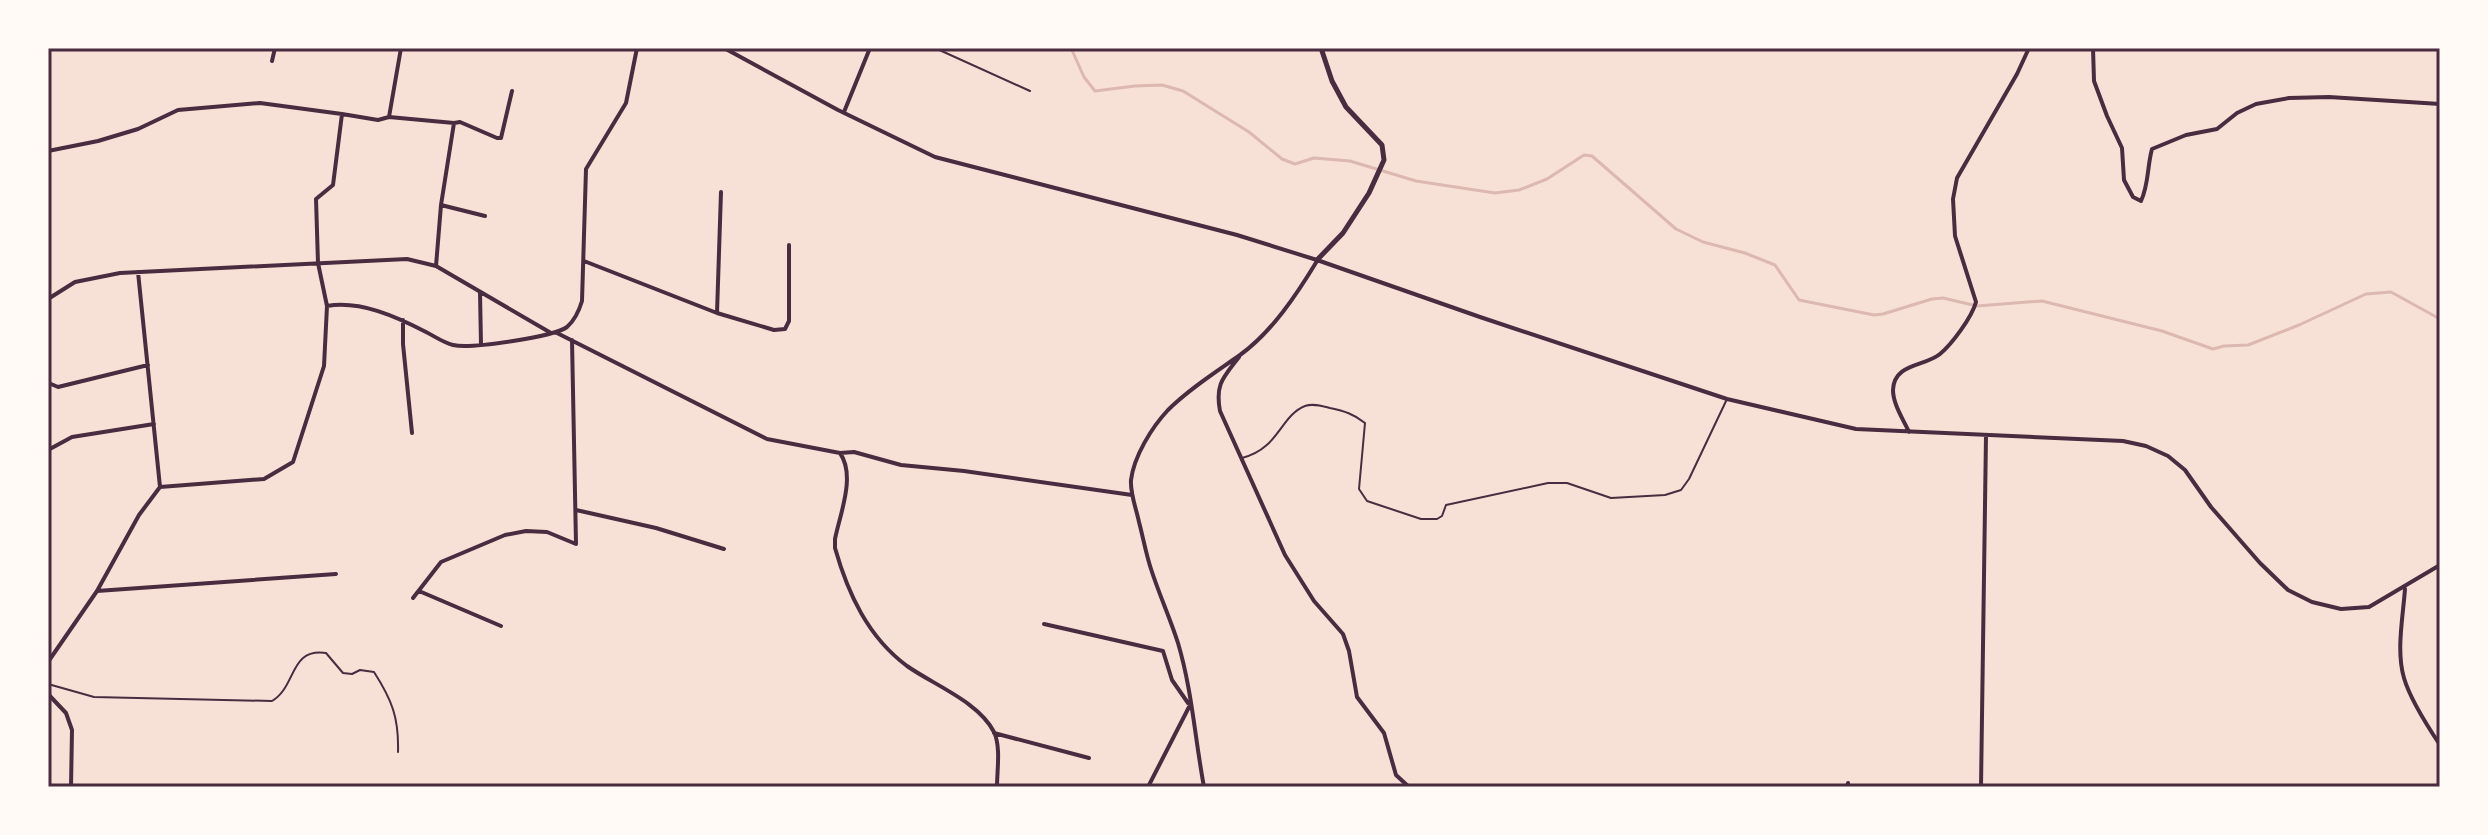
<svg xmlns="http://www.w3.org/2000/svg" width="2488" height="835" viewBox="0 0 2488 835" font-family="Arial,sans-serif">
	<rect width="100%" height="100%" fill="#f7e1d7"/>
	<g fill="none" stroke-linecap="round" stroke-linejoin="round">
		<!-- stream -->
		<path stroke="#dcb8b0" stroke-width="3" d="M 1071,48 L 1084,77 L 1095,91 L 1135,86 L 1162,85 L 1183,91 L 1249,132 L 1282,159 L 1295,164 L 1314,158 L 1350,161 L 1416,181 L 1495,193 L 1519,190 L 1547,179 L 1584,155 L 1592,156 L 1676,229 L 1703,242 L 1745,253 L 1775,265 L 1799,300 L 1874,315 L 1883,314 L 1932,299 L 1943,298 L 1977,306 L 2042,301 L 2162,331 L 2213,349 L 2224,346 L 2248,345 L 2299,325 L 2366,294 L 2391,292 L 2440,319"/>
		<!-- service -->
		<path stroke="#4a2c40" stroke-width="2" d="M 935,48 L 1030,91
			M 1242,458 C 1279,449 1280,416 1305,406 C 1313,403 1322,406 1330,408 C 1344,411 1354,414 1365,423 L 1359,489 L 1367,501 L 1421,519 L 1437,519 L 1442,516 L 1446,505 L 1548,483 L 1567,483 L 1611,498 L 1665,495 L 1681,490 L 1689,479 L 1727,399
			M 48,684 L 94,697 L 272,701 C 297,686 289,648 326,653 L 343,673 L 352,674 L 360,670 L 374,672 C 392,700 399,718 398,752"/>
		<!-- minor -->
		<path stroke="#4a2c40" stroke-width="4" d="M 724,48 L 838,110 L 935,157 L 1237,235 L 1317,260 L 1480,317 L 1727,399 L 1856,429 L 2123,441 L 2146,446 L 2168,456 L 2185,470 L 2211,507 L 2260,563 L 2288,590 L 2312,602 L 2341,609 L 2369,607 L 2440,565
			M 2093,48 L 2094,81 L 2107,116 L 2122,148 L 2124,180 L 2133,197 L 2141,201 C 2149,184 2147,167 2152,149 L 2186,135 L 2217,129 L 2237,113 L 2256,104 L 2289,98 L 2329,97 L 2440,104
			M 272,61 L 275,48
			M 844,112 L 870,48
			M 389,117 L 454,123
			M 48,151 L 98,141 L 138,129 L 178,110 L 260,103 L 342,114
			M 441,205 L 485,216
			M 584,261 L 717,313 L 774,330 L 785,329 L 789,321 L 789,245
			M 436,266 L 441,205 L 454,123 L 460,122 L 497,138 L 501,138 L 512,91
			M 138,272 L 160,487
			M 480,292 L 481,345
			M 48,299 L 75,282 L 120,273 L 407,259 L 436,266 L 551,333
			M 327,306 C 360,300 397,317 426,332 C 434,336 444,343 453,345 C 471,349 553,337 567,327 C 575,320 579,311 582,301 L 586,169 L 626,103 L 637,48
			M 717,313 L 721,192
			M 403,320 L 403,344 L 412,433
			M 557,333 L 767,439 L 840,453 L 854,452 L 901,465 L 964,471 L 1132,495
			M 1239,357 C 1223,378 1215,384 1220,411 L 1285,555 L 1314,601 L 1343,634 L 1349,651 L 1357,697 L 1384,733 L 1396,775 L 1409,787
			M 51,384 L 58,387 L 148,365
			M 1909,432 C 1903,419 1893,404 1893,390 C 1894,363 1924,367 1940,354 C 1952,344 1972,317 1976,302 L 1955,236 L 1953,199 L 1957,178 L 2017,74 L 2029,48
			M 48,450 L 72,437 L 154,424
			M 840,453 C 856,476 840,514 835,539 L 835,548 C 848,594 868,637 907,666 C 934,685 979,702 994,732 C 1001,747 997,770 997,787
			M 576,510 L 656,528 L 724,549
			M 2405,589 C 2403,617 2396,651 2404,678 C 2410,699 2428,727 2440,745
			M 97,591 L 336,574
			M 419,591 L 501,626
			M 413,598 L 441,562 L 505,535 L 526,531 L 547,532 L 576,544 L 572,340
			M 1044,624 L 1163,651 L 1172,680 L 1188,703
			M 48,662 L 97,591 L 139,515 L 160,487 L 264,479 L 293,462 L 324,366 L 327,306 L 318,263 L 316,199 L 333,185 L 342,114 L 378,120 L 389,117 L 401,48
			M 48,694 L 66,713 L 72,730 L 71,787
			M 994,733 L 1089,758
			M 1148,787 L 1189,707
			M 1204,787 C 1195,739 1192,690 1178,643 C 1170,618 1159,594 1151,569 C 1146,554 1143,537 1139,522 C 1136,508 1130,493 1131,480 C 1134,456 1152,427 1168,410 C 1189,389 1216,372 1240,355 C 1272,332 1297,294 1317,261
			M 1847,787 L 1848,783
			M 1981,787 L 1986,435"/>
		<!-- tertiary -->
		<path stroke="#4a2c40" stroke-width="5" d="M 1317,260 L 1343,233 L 1369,193 L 1384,160 L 1382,145 L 1346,107 L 1332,81 L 1321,48"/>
	</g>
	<!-- border -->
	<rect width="2488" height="835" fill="none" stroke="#fffaf5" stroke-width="100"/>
	<rect x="50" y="50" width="2388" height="735" fill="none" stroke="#4a2c40" stroke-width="3"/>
</svg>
